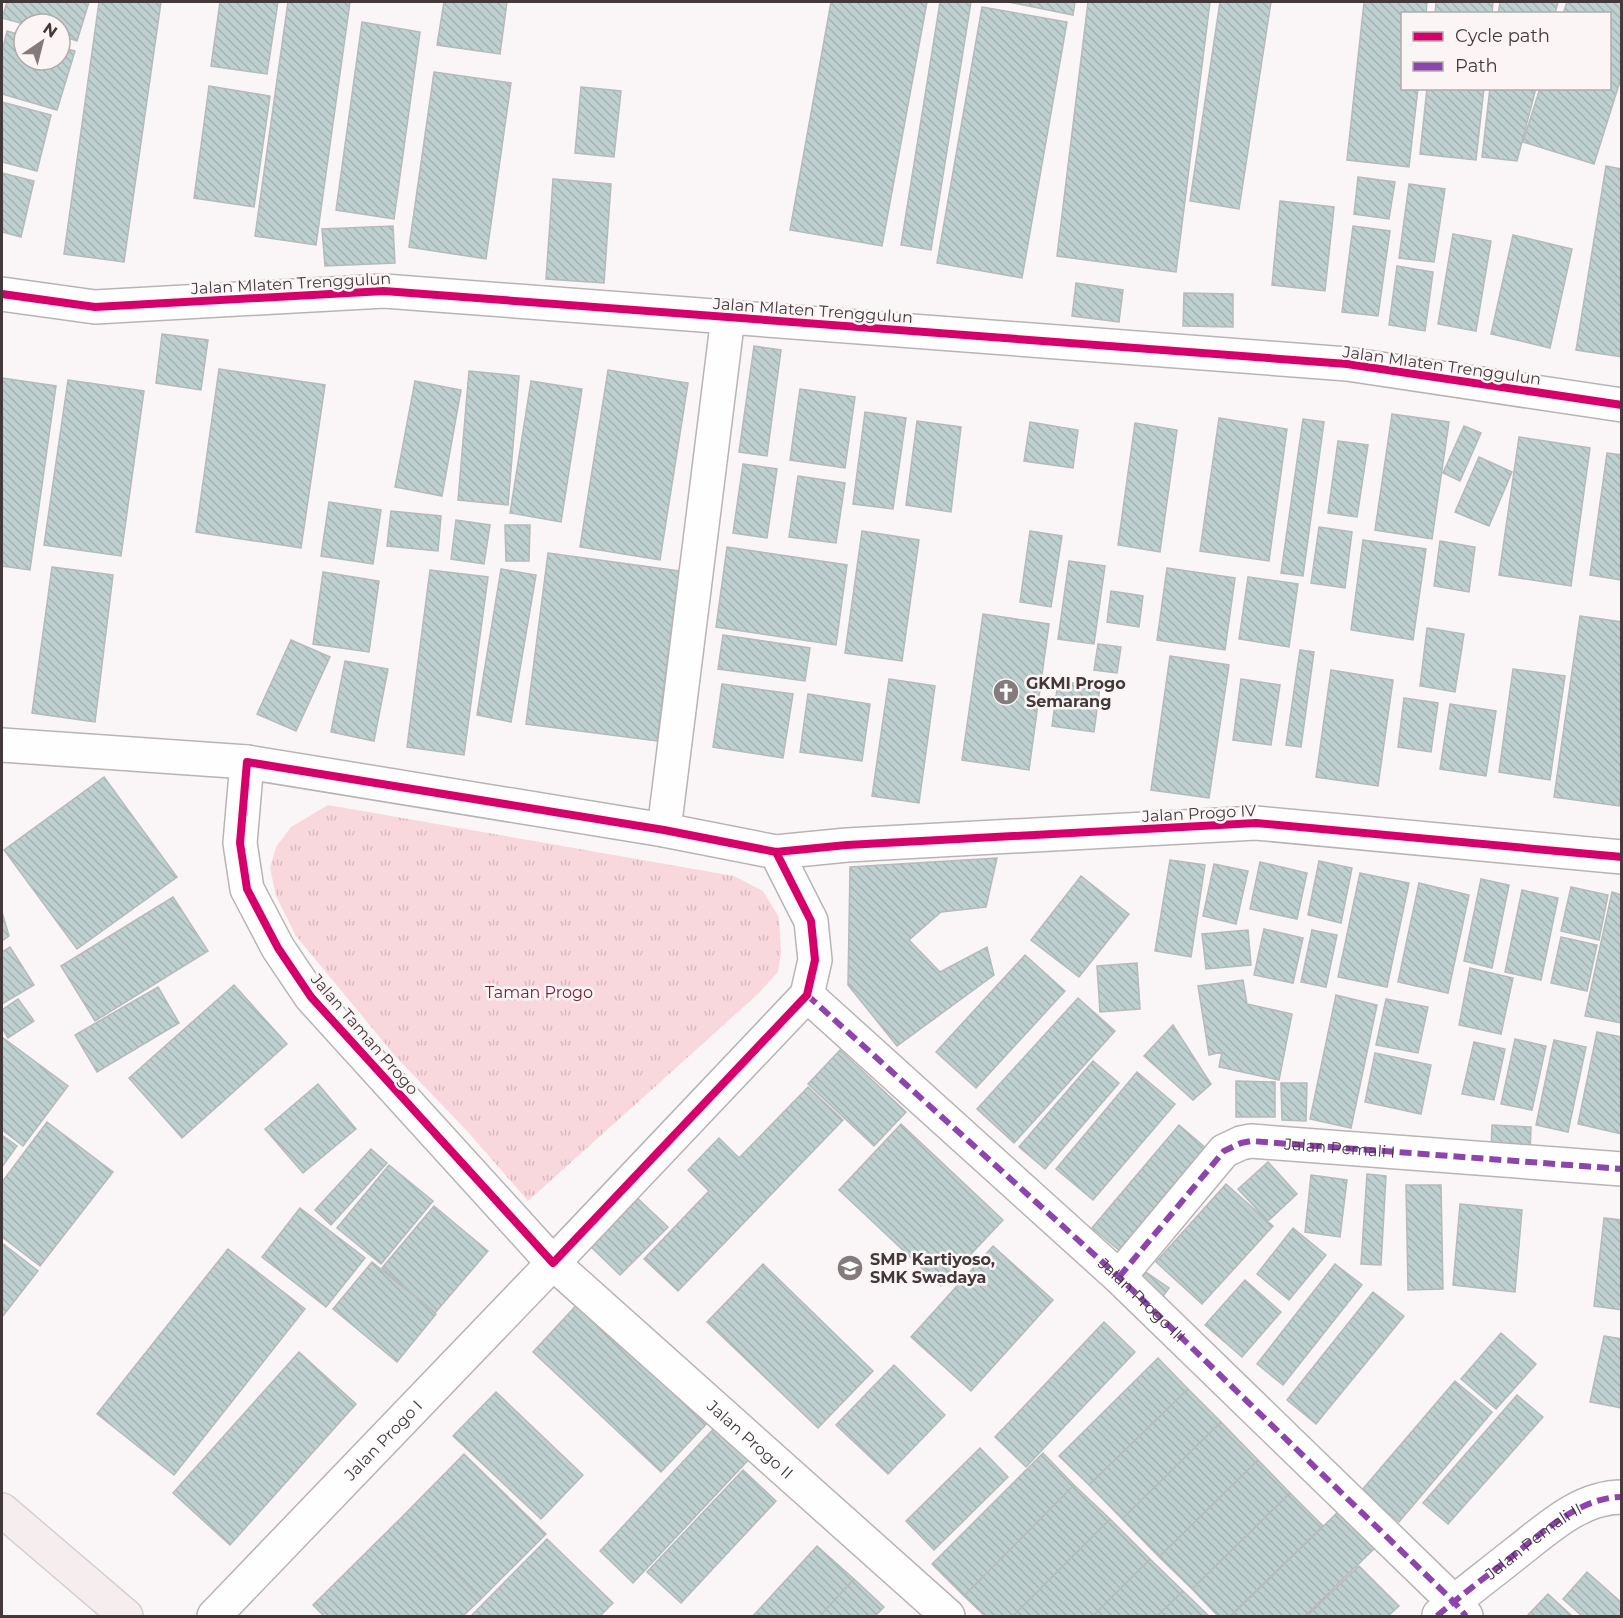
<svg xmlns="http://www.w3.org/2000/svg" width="1623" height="1618" viewBox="0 0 1623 1618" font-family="Montserrat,sans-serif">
	<defs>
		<pattern id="park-tufts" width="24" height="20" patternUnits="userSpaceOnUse" patternTransform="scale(1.5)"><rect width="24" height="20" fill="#f9d8dd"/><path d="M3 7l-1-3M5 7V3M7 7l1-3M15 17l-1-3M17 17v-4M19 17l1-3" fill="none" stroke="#d7babe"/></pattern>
		<pattern id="building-back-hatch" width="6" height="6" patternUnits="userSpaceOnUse" patternTransform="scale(1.5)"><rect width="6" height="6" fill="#bed1d0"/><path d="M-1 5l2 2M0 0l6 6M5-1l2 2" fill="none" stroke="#a4b4b3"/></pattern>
	</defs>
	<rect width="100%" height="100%" fill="#faf6f7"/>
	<!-- park -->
	<path fill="url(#park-tufts)" d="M 328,805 L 734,876 L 763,891 L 779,917 L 781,952 L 778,972 L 758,994 L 528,1201 L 467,1131 L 396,1057 L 296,936 L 276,896 L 270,868 L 276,847 L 291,827 Z"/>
	<!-- building -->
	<path fill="url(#building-back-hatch)" stroke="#b6baba" stroke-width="1.5" d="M 7,2 L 89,2 L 77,41 L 60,35 L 60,24 L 24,24 L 2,18 Z
		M 99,2 L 161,2 L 124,262 L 64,254 Z
		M 220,2 L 278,2 L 267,74 L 211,66 Z
		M 288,2 L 350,2 L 316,245 L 255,236 Z
		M 444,2 L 507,2 L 500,54 L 437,45 Z
		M 831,2 L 927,2 L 882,246 L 790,230 Z
		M 940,2 L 971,2 L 931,250 L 901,245 Z
		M 1008,2 L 1075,2 L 1073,15 Z
		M 1088,2 L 1210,2 L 1176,272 L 1057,256 Z
		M 1220,2 L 1271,2 L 1239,209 L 1190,201 Z
		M 1364,2 L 1427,2 L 1426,14 L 1402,14 L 1402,88 L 1418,88 L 1409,167 L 1347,160 Z
		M 1436,2 L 1493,2 L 1492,14 L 1435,14 Z
		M 1500,2 L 1558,2 L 1555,14 L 1498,14 Z
		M 1567,2 L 1622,2 L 1622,75 L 1594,164 L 1523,142 L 1540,88 L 1610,88 L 1610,14 L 1563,14 Z
		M 982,7 L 1067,22 L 1022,278 L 937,263 Z
		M 362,22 L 420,32 L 394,219 L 336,210 Z
		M 7,31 L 24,36 L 24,60 L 60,60 L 60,47 L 75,51 L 57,110 L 2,94 L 2,51 Z
		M 434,72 L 511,83 L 486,259 L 409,247 Z
		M 209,86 L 270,96 L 254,207 L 194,198 Z
		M 581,87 L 621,91 L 614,157 L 575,153 Z
		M 1427,88 L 1484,88 L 1476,160 L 1420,154 Z
		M 1490,88 L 1536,88 L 1517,161 L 1482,157 Z
		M 2,102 L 51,115 L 37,171 L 2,162 Z
		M 1606,166 L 1622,169 L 1622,357 L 1576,350 Z
		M 2,173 L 34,181 L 21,237 L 2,232 Z
		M 1358,177 L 1395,182 L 1389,219 L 1354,214 Z
		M 553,179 L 611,184 L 604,283 L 546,279 Z
		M 1409,184 L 1445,189 L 1434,262 L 1399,258 Z
		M 1280,201 L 1334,207 L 1325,291 L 1272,285 Z
		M 393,226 L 395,263 L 325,266 L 322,229 Z
		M 1353,226 L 1390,231 L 1378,316 L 1342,312 Z
		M 1453,234 L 1491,241 L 1476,331 L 1438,324 Z
		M 1513,235 L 1572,249 L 1550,348 L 1491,334 Z
		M 1397,266 L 1433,272 L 1425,331 L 1389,325 Z
		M 1076,283 L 1123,290 L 1119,322 L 1072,316 Z
		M 1184,293 L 1233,294 L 1233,327 L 1183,326 Z
		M 162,334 L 208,340 L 201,390 L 156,383 Z
		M 754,346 L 781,350 L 767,456 L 739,452 Z
		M 219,369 L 325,385 L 301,548 L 196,532 Z
		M 608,370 L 688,383 L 660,560 L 580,547 Z
		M 469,371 L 519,376 L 508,505 L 458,500 Z
		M 2,378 L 56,386 L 30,570 L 2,566 Z
		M 68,380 L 144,391 L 121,556 L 44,545 Z
		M 415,381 L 461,390 L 442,496 L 395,487 Z
		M 531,381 L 582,389 L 561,522 L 510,513 Z
		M 800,389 L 855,397 L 845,468 L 790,460 Z
		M 865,412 L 906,418 L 893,509 L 853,504 Z
		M 1392,414 L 1449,422 L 1432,539 L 1375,530 Z
		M 1219,418 L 1287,429 L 1269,561 L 1200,551 Z
		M 1303,419 L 1324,422 L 1303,576 L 1281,573 Z
		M 917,421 L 961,427 L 951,512 L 906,505 Z
		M 1030,422 L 1078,430 L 1073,468 L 1024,461 Z
		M 1135,423 L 1177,430 L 1160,552 L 1118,545 Z
		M 1464,426 L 1481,433 L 1460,481 L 1443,473 Z
		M 1519,437 L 1590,448 L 1571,586 L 1499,575 Z
		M 1338,441 L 1368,445 L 1357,517 L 1328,513 Z
		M 1607,453 L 1622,455 L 1622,580 L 1590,575 Z
		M 1479,457 L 1512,472 L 1489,526 L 1455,512 Z
		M 743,464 L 777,469 L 767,538 L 733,533 Z
		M 798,476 L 845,483 L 836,543 L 789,537 Z
		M 329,502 L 381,510 L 373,564 L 321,556 Z
		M 391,511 L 441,516 L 438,551 L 387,546 Z
		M 456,520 L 490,525 L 484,564 L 451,559 Z
		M 505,525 L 530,525 L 529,561 L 506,561 Z
		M 1319,527 L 1352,532 L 1345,588 L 1311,583 Z
		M 862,531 L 919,540 L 902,661 L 845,653 Z
		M 1030,531 L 1062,536 L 1051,607 L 1020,602 Z
		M 1363,540 L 1426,549 L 1413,640 L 1351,630 Z
		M 1440,541 L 1475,547 L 1469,592 L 1434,586 Z
		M 727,547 L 847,565 L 836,645 L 716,627 Z
		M 548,553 L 679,571 L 657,741 L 526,724 Z
		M 1069,561 L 1105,566 L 1094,644 L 1058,639 Z
		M 52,567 L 113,575 L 95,722 L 32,713 Z
		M 1167,568 L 1235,578 L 1225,650 L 1157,640 Z
		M 501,569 L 536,575 L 511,722 L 477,715 Z
		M 430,570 L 488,577 L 464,755 L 407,747 Z
		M 323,572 L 379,581 L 369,652 L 313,644 Z
		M 1248,577 L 1298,584 L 1289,647 L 1239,639 Z
		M 1111,591 L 1143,596 L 1139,627 L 1107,622 Z
		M 983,614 L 1049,624 L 1029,770 L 962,760 Z
		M 1580,616 L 1622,622 L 1622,787 L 1619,806 L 1554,797 Z
		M 1427,628 L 1464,634 L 1455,692 L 1420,686 Z
		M 723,635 L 810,648 L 805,681 L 718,669 Z
		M 291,640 L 330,657 L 296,731 L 257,714 Z
		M 1098,644 L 1121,647 L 1117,673 L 1094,670 Z
		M 1300,650 L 1314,652 L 1301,747 L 1286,745 Z
		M 1170,656 L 1229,665 L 1209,798 L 1151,790 Z
		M 345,661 L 388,669 L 374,741 L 331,732 Z
		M 1513,669 L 1565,676 L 1550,780 L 1499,772 Z
		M 1331,670 L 1393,680 L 1378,786 L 1316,777 Z
		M 889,679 L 935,686 L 919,803 L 872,796 Z
		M 1241,679 L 1280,685 L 1271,745 L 1233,740 Z
		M 1058,681 L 1100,687 L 1094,732 L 1052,726 Z
		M 722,684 L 793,694 L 783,758 L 713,747 Z
		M 808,694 L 870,704 L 862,761 L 800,752 Z
		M 1404,698 L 1438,703 L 1431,752 L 1398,747 Z
		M 1450,704 L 1496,711 L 1486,776 L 1440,769 Z
		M 104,777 L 177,877 L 77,949 L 4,850 Z
		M 997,858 L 986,907 L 941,912 L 909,940 L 940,972 L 987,947 L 994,975 L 897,1046 L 848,985 L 850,867 Z
		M 1170,860 L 1205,865 L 1191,957 L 1155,951 Z
		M 1319,861 L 1352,868 L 1341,923 L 1308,915 Z
		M 1260,862 L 1307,873 L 1297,919 L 1250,909 Z
		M 1214,864 L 1248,871 L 1236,924 L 1203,916 Z
		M 1360,873 L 1409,883 L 1387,987 L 1338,977 Z
		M 1081,876 L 1129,914 L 1079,977 L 1031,940 Z
		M 1481,879 L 1509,885 L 1492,968 L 1464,961 Z
		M 1419,883 L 1469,895 L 1448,993 L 1398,982 Z
		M 1571,887 L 1608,895 L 1599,940 L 1561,931 Z
		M 1522,890 L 1558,898 L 1541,980 L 1505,972 Z
		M 1612,892 L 1622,895 L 1622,1023 L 1585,1016 Z
		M 173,897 L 208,951 L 95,1021 L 61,966 Z
		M 2,912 L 9,936 L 2,941 Z
		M 1264,929 L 1303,938 L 1293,983 L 1254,975 Z
		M 1248,930 L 1251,965 L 1206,969 L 1202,934 Z
		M 1312,930 L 1337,935 L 1326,987 L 1301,982 Z
		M 1561,937 L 1597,945 L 1587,991 L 1551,983 Z
		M 10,947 L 34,985 L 2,1004 L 2,952 Z
		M 1025,955 L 1065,991 L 976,1088 L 936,1052 Z
		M 1137,963 L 1140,1009 L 1100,1012 L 1097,966 Z
		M 1470,968 L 1513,978 L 1501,1034 L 1459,1025 Z
		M 1243,980 L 1247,1004 L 1292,1014 L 1279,1080 L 1219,1067 L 1222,1052 L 1209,1055 L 1198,986 Z
		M 234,985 L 287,1044 L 182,1138 L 129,1078 Z
		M 158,987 L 179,1023 L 97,1072 L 75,1035 Z
		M 1336,995 L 1377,1005 L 1351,1128 L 1310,1119 Z
		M 1078,998 L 1115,1031 L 1014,1143 L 977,1109 Z
		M 18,999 L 34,1021 L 8,1038 L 2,1028 L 2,1010 Z
		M 1386,999 L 1428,1007 L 1418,1053 L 1376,1045 Z
		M 1173,1025 L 1211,1084 L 1193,1100 L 1144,1056 Z
		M 1597,1032 L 1622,1037 L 1622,1134 L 1578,1124 Z
		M 2,1037 L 68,1086 L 23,1146 L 2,1130 Z
		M 1515,1039 L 1546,1046 L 1532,1110 L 1501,1104 Z
		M 1554,1040 L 1586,1047 L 1568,1132 L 1536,1125 Z
		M 1474,1042 L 1505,1049 L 1494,1100 L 1462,1094 Z
		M 840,1050 L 906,1112 L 874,1146 L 808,1084 Z
		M 1375,1053 L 1431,1065 L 1421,1114 L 1365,1102 Z
		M 1093,1061 L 1119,1083 L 1045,1169 L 1019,1147 Z
		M 1137,1072 L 1175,1104 L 1093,1200 L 1056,1169 Z
		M 1236,1081 L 1275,1082 L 1275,1117 L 1236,1117 Z
		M 1281,1083 L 1307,1083 L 1306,1121 L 1282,1120 Z
		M 318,1084 L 356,1129 L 303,1173 L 265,1129 Z
		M 808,1087 L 843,1120 L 678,1291 L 644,1259 L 709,1191 L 688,1170 L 719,1138 L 739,1158 Z
		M 47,1122 L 113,1172 L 40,1266 L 2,1237 L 2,1182 Z
		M 901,1124 L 1003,1220 L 941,1286 L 839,1190 Z
		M 1179,1125 L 1213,1154 L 1126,1256 L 1092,1228 Z
		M 1492,1125 L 1531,1127 L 1530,1154 L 1491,1151 Z
		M 2,1135 L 17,1146 L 2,1167 Z
		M 371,1149 L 387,1163 L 331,1225 L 315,1210 Z
		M 1268,1162 L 1297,1194 L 1268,1221 L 1238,1189 Z
		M 389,1165 L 433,1201 L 381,1264 L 337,1228 Z
		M 1367,1174 L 1386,1176 L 1381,1265 L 1361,1264 Z
		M 1311,1175 L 1347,1180 L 1340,1237 L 1305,1232 Z
		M 1226,1184 L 1273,1226 L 1202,1304 L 1156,1262 Z
		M 1406,1185 L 1441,1185 L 1443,1289 L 1408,1290 Z
		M 634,1195 L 668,1227 L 620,1275 L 587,1243 Z
		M 1460,1204 L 1522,1210 L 1515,1292 L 1453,1285 Z
		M 434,1206 L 488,1251 L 435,1313 L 382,1268 Z
		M 300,1208 L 365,1258 L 326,1307 L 262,1257 Z
		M 1604,1218 L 1622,1220 L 1622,1310 L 1594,1306 Z
		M 1293,1228 L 1326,1255 L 1289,1300 L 1257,1274 Z
		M 2,1243 L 38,1271 L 2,1317 Z
		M 993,1246 L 1053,1300 L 971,1391 L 911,1337 Z
		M 228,1249 L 305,1309 L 174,1475 L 97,1414 Z
		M 372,1262 L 436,1314 L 397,1362 L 333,1309 Z
		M 763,1264 L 873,1371 L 818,1428 L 707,1322 Z
		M 1335,1264 L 1362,1285 L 1283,1385 L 1257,1364 Z
		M 1146,1272 L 1169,1288 L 1157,1305 L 1134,1288 Z
		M 1245,1280 L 1281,1312 L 1242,1357 L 1205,1325 Z
		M 1373,1292 L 1404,1316 L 1316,1424 L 1287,1400 Z
		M 583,1298 L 712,1418 L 661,1472 L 533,1352 Z
		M 1104,1322 L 1135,1352 L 1026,1467 L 995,1437 Z
		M 1501,1333 L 1536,1364 L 1496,1409 L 1461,1379 Z
		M 1604,1336 L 1622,1339 L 1622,1408 L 1590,1402 Z
		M 299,1352 L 356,1404 L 230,1545 L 173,1493 Z
		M 1158,1358 L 1188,1389 L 1089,1485 L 1059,1456 Z
		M 894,1365 L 945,1415 L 888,1474 L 836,1425 Z
		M 1455,1381 L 1492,1412 L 1399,1522 L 1362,1490 Z
		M 1188,1389 L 1221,1422 L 1122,1519 L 1089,1485 Z
		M 496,1392 L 583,1475 L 541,1519 L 453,1436 Z
		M 1517,1395 L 1543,1417 L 1448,1524 L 1423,1503 Z
		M 1221,1422 L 1258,1460 L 1159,1557 L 1122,1519 Z
		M 717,1425 L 752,1456 L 633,1583 L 600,1551 Z
		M 980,1448 L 1008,1477 L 934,1550 L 906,1521 Z
		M 1043,1453 L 1074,1485 L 964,1596 L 932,1564 Z
		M 464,1454 L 546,1534 L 481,1599 L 401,1518 Z
		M 1258,1460 L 1290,1493 L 1192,1589 L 1159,1557 Z
		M 743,1470 L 776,1501 L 681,1603 L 647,1572 Z
		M 1074,1485 L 1110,1519 L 1013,1616 L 985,1616 L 964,1596 Z
		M 1290,1493 L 1323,1526 L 1230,1616 L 1218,1616 L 1192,1589 Z
		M 1341,1509 L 1377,1546 L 1305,1616 L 1231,1616 Z
		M 401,1518 L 481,1599 L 463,1616 L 324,1616 L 313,1605 Z
		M 1110,1519 L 1150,1559 L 1093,1616 L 1013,1616 Z
		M 547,1539 L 613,1603 L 600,1616 L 471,1616 Z
		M 817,1546 L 854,1579 L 820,1616 L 753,1616 Z
		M 1150,1559 L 1183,1591 L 1157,1616 L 1093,1616 Z
		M 1359,1566 L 1399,1606 L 1388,1616 L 1307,1616 Z
		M 1587,1572 L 1622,1603 L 1622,1616 L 1582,1616 L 1563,1599 Z
		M 854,1579 L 884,1607 L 875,1616 L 820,1616 Z
		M 1183,1591 L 1209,1616 L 1157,1616 Z
		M 1548,1594 L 1572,1616 L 1527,1616 Z"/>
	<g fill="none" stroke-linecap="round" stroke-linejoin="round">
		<defs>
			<g id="street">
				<path d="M 2,294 L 95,307 L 384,291 L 1347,364 L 1622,405"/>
				<path d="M 2,745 L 247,762"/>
				<path d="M 664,830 L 728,317"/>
				<path d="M 776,852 L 811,921 L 815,960 L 807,995 L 553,1263 L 311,997 L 278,948 L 247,889 L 240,843 L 247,762 L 664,830 L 776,852 L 847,845 L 1256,823 L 1622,857"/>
				<path id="s1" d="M 807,995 L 1119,1277 L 1454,1602 L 1466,1616"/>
				<path id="s2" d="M 1119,1277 L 1224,1151 L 1241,1143 L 1251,1141 L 1622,1169"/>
				<path id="s3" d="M 1439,1615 L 1454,1602 C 1475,1585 1496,1569 1516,1553 C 1547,1529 1580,1497 1622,1497"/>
				<path id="s4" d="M 214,1616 L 553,1263 L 948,1616"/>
			</g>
			<path id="primary" d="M 2,1510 L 126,1616"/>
		</defs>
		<!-- street casing -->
		<use href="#street" stroke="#bab3b4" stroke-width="36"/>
		<!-- primary casing -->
		<use href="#primary" stroke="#d4d0d1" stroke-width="36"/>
		<!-- street -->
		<use href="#street" stroke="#fefefe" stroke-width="33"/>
		<!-- primary -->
		<use href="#primary" stroke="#f6eeee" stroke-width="33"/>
		<!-- quiet -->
		<path stroke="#8e44ad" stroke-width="6" stroke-dasharray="12 6" stroke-linecap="butt" d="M 807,995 L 1119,1277 L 1454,1602 L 1466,1616
			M 1119,1277 L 1224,1151 L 1241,1143 L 1251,1141 L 1622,1169
			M 1437,1616 C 1459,1597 1483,1579 1506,1561 C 1539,1536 1578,1497 1622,1497"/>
		<defs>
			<path id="cycleway" d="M 2,294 L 95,307 L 384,291 L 1347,364 L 1622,405
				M 776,852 L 811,921 L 815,960 L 807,995 L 553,1263 L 311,997 L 278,948 L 247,889 L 240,843 L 247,762 L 664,830 L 776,852 L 847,845 L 1256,823 L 1622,857"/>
		</defs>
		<!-- cycleway casing -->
		<use href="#cycleway" stroke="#fbf5f6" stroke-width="11"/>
		<!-- cycleway -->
		<use href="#cycleway" stroke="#d6006c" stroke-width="8"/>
	</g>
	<!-- icons -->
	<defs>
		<symbol id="church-disc" viewBox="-11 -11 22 22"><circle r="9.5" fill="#847b7c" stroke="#fbf5f6"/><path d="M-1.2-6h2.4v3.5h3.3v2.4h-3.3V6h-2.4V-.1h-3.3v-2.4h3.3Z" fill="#fff"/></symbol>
		<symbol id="school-disc" viewBox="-11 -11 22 22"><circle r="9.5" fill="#847b7c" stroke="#fbf5f6"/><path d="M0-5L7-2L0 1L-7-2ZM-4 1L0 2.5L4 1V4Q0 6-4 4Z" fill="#fff"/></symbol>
	</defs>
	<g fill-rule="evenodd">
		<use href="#church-disc" x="991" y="677" width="30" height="30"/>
		<use href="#school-disc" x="835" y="1253" width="30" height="30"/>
	</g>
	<g text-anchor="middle" stroke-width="5" stroke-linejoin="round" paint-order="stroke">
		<!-- street labels -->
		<g font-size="16" fill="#44393a" stroke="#fbf5f6">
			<text transform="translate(291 283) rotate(-3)" y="6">Jalan Mlaten Trenggulun</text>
			<text transform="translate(813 310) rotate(4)" y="6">Jalan Mlaten Trenggulun</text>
			<text transform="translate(1442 365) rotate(8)" y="6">Jalan Mlaten Trenggulun</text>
			<text transform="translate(1199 813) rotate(-3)" y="6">Jalan Progo IV</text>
			<text transform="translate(365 1034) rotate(49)" y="6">Jalan Taman Progo</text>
			<text dy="6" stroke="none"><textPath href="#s2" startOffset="282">Jalan Pemali I</textPath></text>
			<text dy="6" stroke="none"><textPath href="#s1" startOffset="453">Jalan Progo III</textPath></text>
			<text dy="6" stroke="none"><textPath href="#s4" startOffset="244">Jalan Progo I</textPath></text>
			<text dy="6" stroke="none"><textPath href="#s4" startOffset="754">Jalan Progo II</textPath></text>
			<text dy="6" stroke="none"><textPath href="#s3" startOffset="120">Jalan Pemali II</textPath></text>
		</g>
		<!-- poi labels -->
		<g font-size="16" font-weight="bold" fill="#44393a" stroke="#fbf5f6" text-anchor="start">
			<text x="1026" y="689">GKMI Progo<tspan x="1026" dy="18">Semarang</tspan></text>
			<text x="870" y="1265">SMP Kartiyoso,<tspan x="870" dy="18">SMK Swadaya</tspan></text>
		</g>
		<!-- park labels -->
		<g font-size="16" fill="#7b1b34" stroke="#fbf5f6">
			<text x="539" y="998">Taman Progo</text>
		</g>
	</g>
	<!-- border -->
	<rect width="1623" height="1618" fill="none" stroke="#44393a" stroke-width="6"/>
	<!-- legend -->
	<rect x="1401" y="12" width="210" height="78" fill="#fbf5f6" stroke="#b2aaab" stroke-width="1.5"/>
	<rect x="1413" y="32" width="30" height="9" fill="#d6006c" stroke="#b2aaab" stroke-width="1.5"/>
	<text x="1455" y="42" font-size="18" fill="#44393a">Cycle path</text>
	<rect x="1413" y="62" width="30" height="9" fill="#8e44ad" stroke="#b2aaab" stroke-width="1.5"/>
	<text x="1455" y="72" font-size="18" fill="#44393a">Path</text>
	<!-- north arrow -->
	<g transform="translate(42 42) rotate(35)"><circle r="28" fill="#fbf5f6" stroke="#b2aaab" stroke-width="1.5"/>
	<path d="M0-4.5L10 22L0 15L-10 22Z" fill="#847b7c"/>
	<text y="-9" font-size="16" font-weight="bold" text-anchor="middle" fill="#44393a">N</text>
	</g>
</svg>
